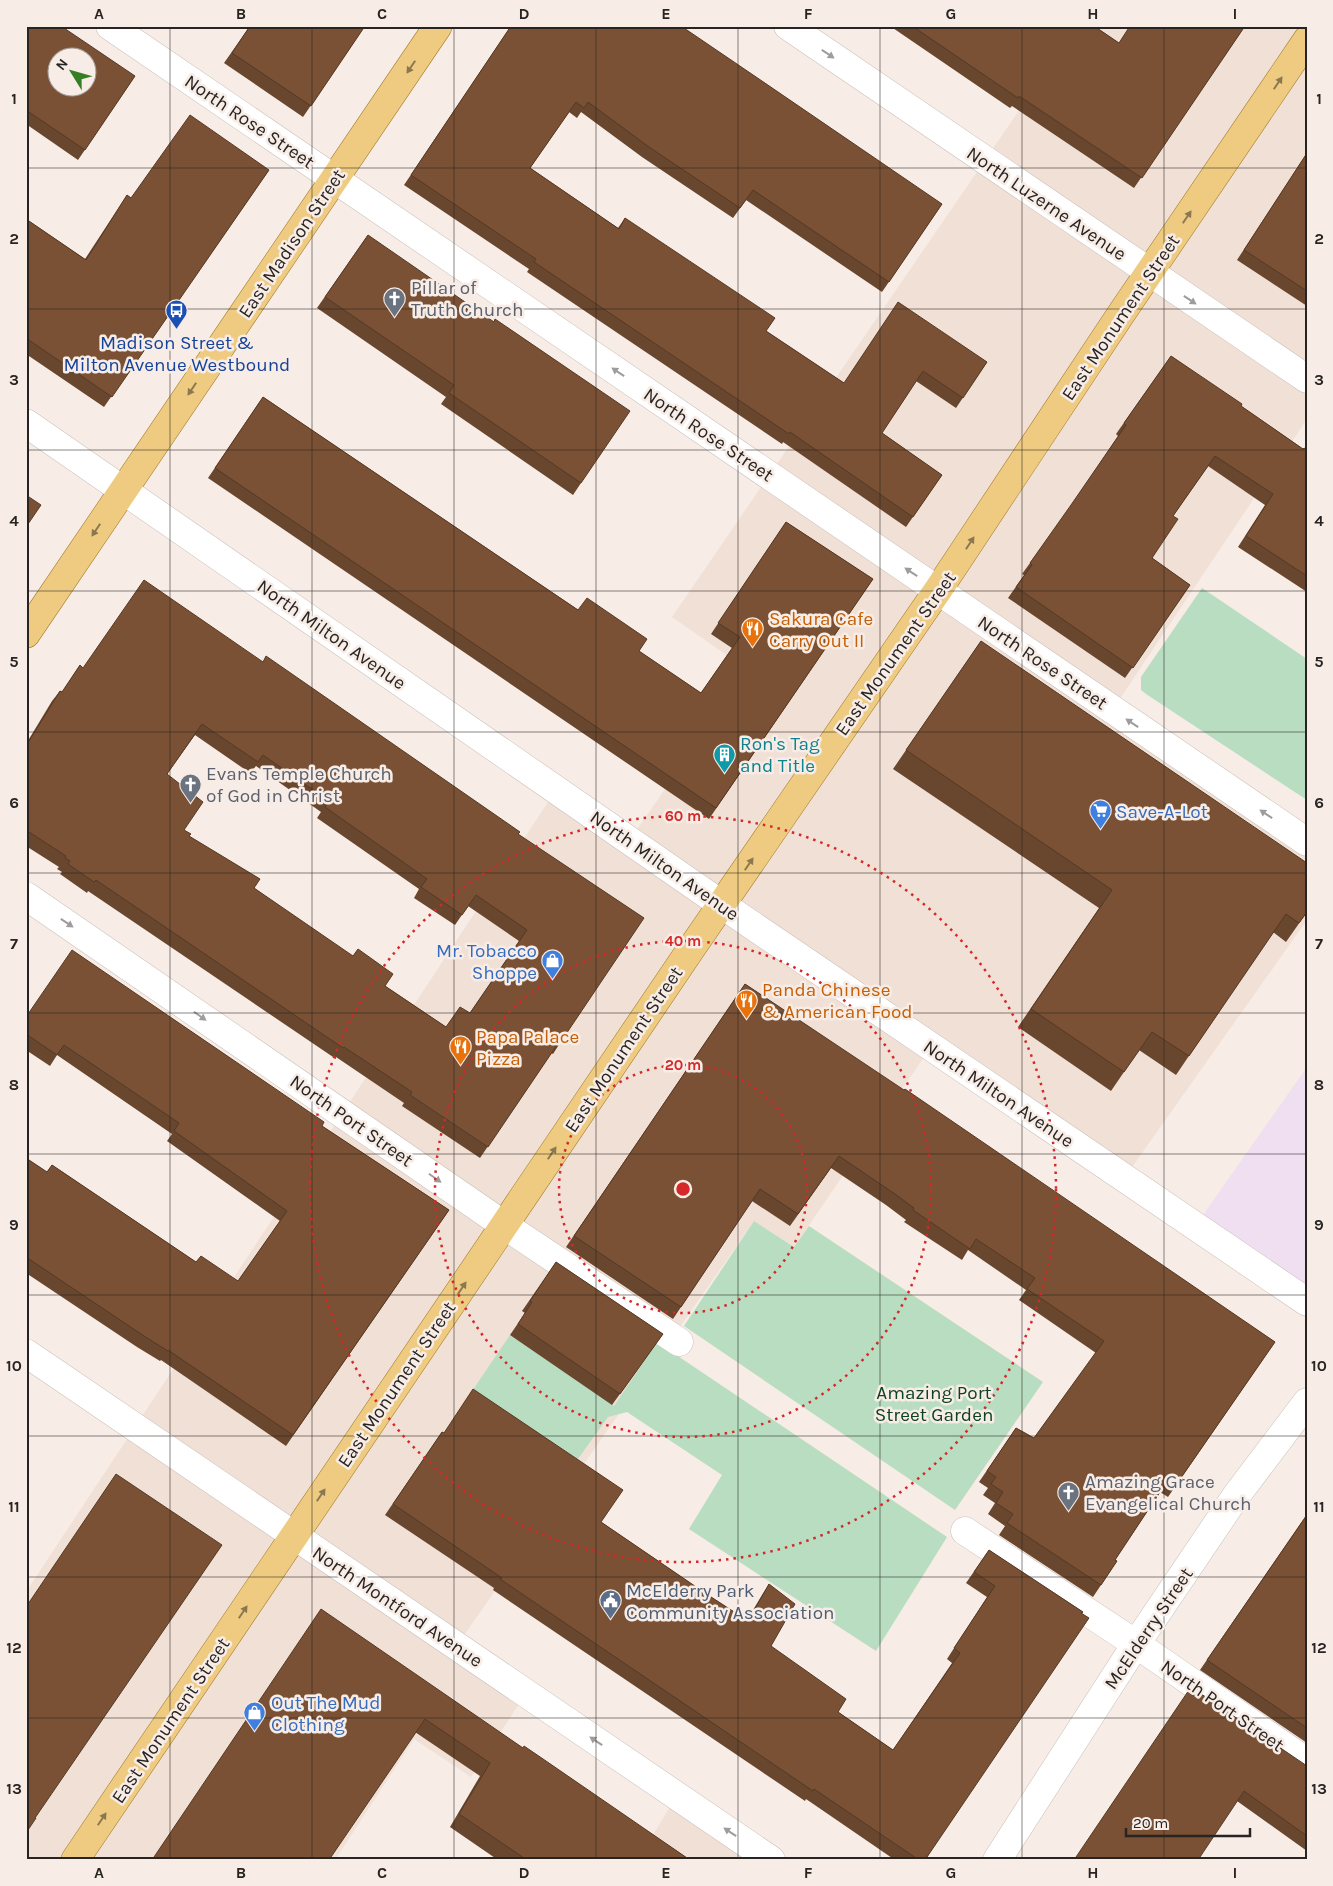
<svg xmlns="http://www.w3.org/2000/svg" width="1333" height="1886" viewBox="0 0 1333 1886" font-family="Karla,sans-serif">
	<rect width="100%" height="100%" fill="#f7ece6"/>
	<!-- built -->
	<path fill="#f1e0d5" d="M 1077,26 L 1307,26 L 1307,419 L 1113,709 L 1307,839 L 1307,920 L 1125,1177 L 931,1047 L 794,1247 L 754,1221 L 455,1648 L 525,1695 L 471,1777 L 414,1739 L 335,1860 L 26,1860 L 26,1592 L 556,790 L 629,841 L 748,670 L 672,617 Z
		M 677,1795 L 775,1860 L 638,1860 Z"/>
	<!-- industrial -->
	<path fill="#efdff1" d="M 1307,1067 L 1307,1300 L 1196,1225 Z"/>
	<!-- green -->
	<path fill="#b8ddc0" d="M 1202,588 L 1307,659 L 1307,800 L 1146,694 L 1141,690 L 1141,677 Z
		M 754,1221 L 794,1247 L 809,1226 L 1043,1382 L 955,1510 L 684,1326 Z
		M 510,1335 L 614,1406 L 657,1342 L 947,1537 L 876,1651 L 689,1529 L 722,1475 L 627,1412 L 608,1417 L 570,1470 L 466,1400 Z"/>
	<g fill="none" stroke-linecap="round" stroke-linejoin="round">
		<defs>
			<path id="minor" d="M 110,26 L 1307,842
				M 788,26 L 1307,379
				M 26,896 L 504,1225 L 679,1342
				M 26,1353 L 771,1860
				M 965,1531 L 1136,1644 L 1307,1762
				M 997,1860 L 1136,1644 L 1236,1496 L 1307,1402"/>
			<path id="tertiary" d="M 26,423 L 721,904 L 1307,1302"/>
			<path id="primary" d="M 26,634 L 438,26
				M 75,1860 L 693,946 L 938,590 L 1121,314 L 1307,40"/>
		</defs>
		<!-- minor casing -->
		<use href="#minor" stroke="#cac0ba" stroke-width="29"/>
		<!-- tertiary casing -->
		<use href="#tertiary" stroke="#cac0ba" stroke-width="29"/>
		<!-- primary casing -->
		<use href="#primary" stroke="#a17a28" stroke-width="29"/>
		<!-- minor -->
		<use href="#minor" stroke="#fff" stroke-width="28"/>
		<!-- tertiary -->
		<use href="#tertiary" stroke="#fff" stroke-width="28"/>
		<!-- primary -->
		<use href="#primary" stroke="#eecb80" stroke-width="28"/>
	</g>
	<!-- wall -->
	<path fill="#69462e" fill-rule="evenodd" d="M 26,26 L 135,76 L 78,160 L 26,124 Z
		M 250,26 L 365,26 L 303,117 L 224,63 Z
		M 511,26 L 942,204 L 882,292 L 746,200 L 733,218 L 642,157 L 581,112 L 577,118 L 569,112 L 530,168 L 618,228 L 625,218 L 766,331 L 844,383 L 987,362 L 956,408 L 916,381 L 882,433 L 942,475 L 906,527 L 783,442 L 782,444 L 527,272 L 529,269 L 404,185 Z
		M 890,26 L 1094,26 L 1119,43 L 1245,26 L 1134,188 L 1012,106 L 1010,108 Z
		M 1307,153 L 1307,306 L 1237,260 Z
		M 269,170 L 104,407 L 26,354 L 26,219 L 85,259 L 127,195 L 131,198 Z
		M 368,235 L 581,483 L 573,495 L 441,404 L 446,397 L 317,308 Z
		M 1171,356 L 1241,406 L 1303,449 L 1307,450 L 1307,592 L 1238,547 L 1265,505 L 1208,466 L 1173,516 L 1152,558 L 1190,585 L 1125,678 L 1008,598 L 1024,575 L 1022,574 L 1068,511 L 1118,436 L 1116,434 Z
		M 263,397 L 701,693 L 732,648 L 711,634 L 786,522 L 873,579 L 709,819 L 208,478 Z
		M 981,641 L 1307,912 L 1286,942 L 1273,932 L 1176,1075 L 1139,1050 L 1111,1091 L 1018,1027 L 1099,908 L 893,769 Z
		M 262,662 L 518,834 L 560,1043 L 553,1054 L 551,1053 L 480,1158 L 402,1106 L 404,1103 L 336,1057 L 336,1059 L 88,891 L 87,893 L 60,874 L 62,872 L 57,869 L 59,867 L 26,846 L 26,744 L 52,701 L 60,691 L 62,692 L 80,665 L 83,668 ZM 195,735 L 250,773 L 256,766 L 321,812 L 317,818 L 419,889 L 414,898 L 455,925 L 468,906 L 519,941 L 470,1013 L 446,1027 L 385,986 L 254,888 L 189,836 L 184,830 L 167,774 Z
		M 745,984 L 1275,1342 L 1168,1497 L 1160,1492 L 1115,1560 L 1117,1561 L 1093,1597 L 999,1535 L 1005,1526 L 988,1514 L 995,1503 L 983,1495 L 988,1488 L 979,1482 L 1016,1428 L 1034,1438 L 1096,1353 L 1019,1300 L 1026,1290 L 968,1250 L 962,1260 L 904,1222 L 906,1220 L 886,1205 L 831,1168 L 790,1226 L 752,1201 L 673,1319 L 566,1247 Z
		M 26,1017 L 322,1126 L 449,1210 L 286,1446 L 161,1360 L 160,1361 L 137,1347 L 26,1273 L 26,1158 L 47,1172 L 52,1165 L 196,1262 L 238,1281 L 280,1221 L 167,1141 L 172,1134 L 57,1055 L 50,1066 L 26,1050 Z
		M 556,1262 L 663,1334 L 612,1405 L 510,1335 L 525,1313 L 522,1311 Z
		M 442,1432 L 601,1522 L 708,1595 L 747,1620 L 762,1595 L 769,1584 L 771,1646 L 838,1712 L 893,1750 L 952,1663 L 947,1659 L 987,1597 L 966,1583 L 989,1550 L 1083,1612 L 925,1860 L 895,1860 L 806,1799 L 805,1801 L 493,1590 L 494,1588 L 385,1515 Z
		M 1307,1514 L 1307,1743 L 1200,1670 Z
		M 312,1623 L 523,1748 L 690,1860 L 498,1860 L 450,1827 L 480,1776 L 415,1732 Z
		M 1305,1765 L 1307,1766 L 1307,1851 L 1237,1801 L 1073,1860 Z"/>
	<!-- building -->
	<path fill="#7a5135" stroke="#553925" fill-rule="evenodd" d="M 26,26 L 61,26 L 135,76 L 85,150 L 26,110 ZM 58,58 L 88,58 L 88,88 L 58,88 Z
		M 250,26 L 365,26 L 311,106 L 232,53 Z
		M 511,26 L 681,26 L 759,79 L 942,204 L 889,282 L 753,190 L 740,208 L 649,147 L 588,102 L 584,108 L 576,102 L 530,168 L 619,229 L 625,218 L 775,318 L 766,331 L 844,383 L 898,302 L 987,362 L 963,398 L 923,371 L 882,433 L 942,475 L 913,517 L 790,432 L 789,434 L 534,262 L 536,259 L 411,175 Z
		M 912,26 L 1094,26 L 1119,43 L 1130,26 L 1245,26 L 1142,178 L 1019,96 L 1018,98 Z
		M 190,115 L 269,170 L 112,397 L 26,338 L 26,219 L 86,260 L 127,195 L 131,198 Z
		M 1307,153 L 1307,291 L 1244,250 Z
		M 368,235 L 494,322 L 495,319 L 630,411 L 581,483 L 449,393 L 454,385 L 325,297 Z
		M 1171,356 L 1242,404 L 1241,406 L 1303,449 L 1304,448 L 1307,450 L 1307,576 L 1246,536 L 1273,494 L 1215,456 L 1173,516 L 1178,519 L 1152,558 L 1190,585 L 1133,668 L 1016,587 L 1032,565 L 1030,563 L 1071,505 L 1126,425 L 1124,423 Z
		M 263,397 L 578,610 L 587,598 L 647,639 L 639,651 L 701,693 L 740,637 L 718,623 L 786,522 L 873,579 L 716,808 L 215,468 Z
		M 26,495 L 41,505 L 26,527 Z
		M 144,580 L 263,662 L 266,656 L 520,832 L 518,834 L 644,918 L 560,1043 L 559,1042 L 488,1147 L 410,1095 L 412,1092 L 344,1047 L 343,1048 L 96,880 L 94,882 L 68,864 L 70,861 L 65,858 L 66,856 L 26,830 L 26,746 L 60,691 L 62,692 L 80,665 L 83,668 ZM 202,724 L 258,762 L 263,755 L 329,801 L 325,807 L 427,879 L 421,887 L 462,915 L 476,895 L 527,930 L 470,1013 L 460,1007 L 446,1027 L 385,986 L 393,974 L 358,949 L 353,956 L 254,888 L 260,879 L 189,836 L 191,834 L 184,830 L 203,802 L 167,774 Z
		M 981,641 L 1307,863 L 1307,912 L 1299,923 L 1286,914 L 1189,1056 L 1152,1032 L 1124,1072 L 1031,1009 L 1112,890 L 906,750 Z
		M 72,950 L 324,1122 L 322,1126 L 449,1210 L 293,1435 L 168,1350 L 168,1351 L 144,1336 L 26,1257 L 26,1158 L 47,1172 L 52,1165 L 196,1262 L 201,1256 L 238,1281 L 287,1211 L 174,1131 L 179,1123 L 64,1045 L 57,1055 L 26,1034 L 26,1017 Z
		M 745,984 L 904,1090 L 905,1089 L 1275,1342 L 1176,1485 L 1168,1480 L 1115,1560 L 1117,1561 L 1101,1585 L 1007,1523 L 1013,1514 L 996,1503 L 1003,1492 L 991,1484 L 996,1477 L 987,1471 L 1016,1428 L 1034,1438 L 1104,1341 L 1027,1289 L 1035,1278 L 976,1239 L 970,1249 L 913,1210 L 914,1208 L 895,1194 L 839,1156 L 798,1214 L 760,1189 L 681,1307 L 574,1236 Z
		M 556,1262 L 663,1334 L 620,1394 L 518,1324 L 532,1302 L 530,1301 Z
		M 473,1389 L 623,1490 L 601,1522 L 708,1595 L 748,1621 L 769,1584 L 795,1604 L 771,1646 L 846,1699 L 838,1712 L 893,1750 L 960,1653 L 954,1648 L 995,1586 L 974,1572 L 989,1550 L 1083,1612 L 1081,1613 L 1089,1618 L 925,1860 L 919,1860 L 814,1789 L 813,1791 L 500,1579 L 502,1578 L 393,1504 L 442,1432 L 444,1433 Z
		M 116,1474 L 222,1545 L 35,1818 L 36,1818 L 26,1833 L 26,1607 Z
		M 1307,1515 L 1307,1728 L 1207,1660 Z
		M 321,1609 L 523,1748 L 524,1746 L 546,1761 L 690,1860 L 527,1860 L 459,1814 L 490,1763 L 425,1719 L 329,1860 L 152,1860 Z
		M 1191,1687 L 1307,1766 L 1307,1836 L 1244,1791 L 1198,1860 L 1074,1860 Z"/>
	<!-- one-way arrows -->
	<defs><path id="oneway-solid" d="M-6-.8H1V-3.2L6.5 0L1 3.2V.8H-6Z" transform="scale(1.25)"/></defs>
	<g fill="#9e9c9c">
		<use href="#oneway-solid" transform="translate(828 54) rotate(34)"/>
		<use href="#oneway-solid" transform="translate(1190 300) rotate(34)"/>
		<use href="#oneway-solid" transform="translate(618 372) rotate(-146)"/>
		<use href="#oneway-solid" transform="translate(911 572) rotate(-146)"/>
		<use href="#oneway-solid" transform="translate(1132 723) rotate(-146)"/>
		<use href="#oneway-solid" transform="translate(1266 814) rotate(-146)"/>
		<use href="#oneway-solid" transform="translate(67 923) rotate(34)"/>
		<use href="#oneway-solid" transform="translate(200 1016) rotate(35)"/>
		<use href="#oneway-solid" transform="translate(435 1178) rotate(35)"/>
		<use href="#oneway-solid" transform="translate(596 1741) rotate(-146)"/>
		<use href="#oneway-solid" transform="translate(730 1832) rotate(-146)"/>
	</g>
	<g fill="#8b7851">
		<use href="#oneway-solid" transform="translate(411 67) rotate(124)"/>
		<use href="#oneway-solid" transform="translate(1278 83) rotate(-56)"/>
		<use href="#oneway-solid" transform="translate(1187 217) rotate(-56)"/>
		<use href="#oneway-solid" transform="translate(192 389) rotate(124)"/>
		<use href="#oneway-solid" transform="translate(96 530) rotate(124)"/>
		<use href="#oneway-solid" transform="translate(970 543) rotate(-57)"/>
		<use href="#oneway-solid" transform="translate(749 864) rotate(-56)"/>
		<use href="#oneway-solid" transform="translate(552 1153) rotate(-56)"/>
		<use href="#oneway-solid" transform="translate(462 1288) rotate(-56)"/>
		<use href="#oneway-solid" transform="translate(321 1495) rotate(-56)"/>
		<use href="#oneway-solid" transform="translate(243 1612) rotate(-56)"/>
		<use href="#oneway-solid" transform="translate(102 1819) rotate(-56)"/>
	</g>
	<!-- grid -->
	<path fill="none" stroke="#282422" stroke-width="1" stroke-opacity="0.55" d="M 170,26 L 170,1860M 312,26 L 312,1860M 454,26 L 454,1860M 596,26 L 596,1860M 738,26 L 738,1860M 880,26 L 880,1860M 1022,26 L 1022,1860M 1164,26 L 1164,1860M 26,168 L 1307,168M 26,309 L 1307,309M 26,450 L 1307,450M 26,591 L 1307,591M 26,732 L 1307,732M 26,873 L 1307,873M 26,1013 L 1307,1013M 26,1154 L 1307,1154M 26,1295 L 1307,1295M 26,1436 L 1307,1436M 26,1577 L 1307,1577M 26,1718 L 1307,1718"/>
	<!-- distance rings -->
	<g fill="none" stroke="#d62828" stroke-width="2.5" stroke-dasharray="2.5 5">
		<circle cx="683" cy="1189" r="124"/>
		<circle cx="683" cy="1189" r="248"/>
		<circle cx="683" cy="1189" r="373"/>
	</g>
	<!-- icons -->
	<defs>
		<symbol id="church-pin" viewBox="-11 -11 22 30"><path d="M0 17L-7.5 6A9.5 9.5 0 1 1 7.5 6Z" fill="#6b7280" stroke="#f7ece6"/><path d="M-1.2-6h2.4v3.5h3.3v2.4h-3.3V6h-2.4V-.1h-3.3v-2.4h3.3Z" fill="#fff"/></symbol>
		<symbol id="bus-pin" viewBox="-11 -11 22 30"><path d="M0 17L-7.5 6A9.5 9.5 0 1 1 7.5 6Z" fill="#1a4fb4" stroke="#f7ece6"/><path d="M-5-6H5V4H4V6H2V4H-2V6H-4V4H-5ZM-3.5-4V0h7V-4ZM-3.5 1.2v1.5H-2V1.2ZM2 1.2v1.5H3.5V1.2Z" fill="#fff"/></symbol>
		<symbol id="restaurant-pin" viewBox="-11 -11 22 30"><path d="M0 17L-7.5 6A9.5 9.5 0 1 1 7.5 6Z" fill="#e8710a" stroke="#f7ece6"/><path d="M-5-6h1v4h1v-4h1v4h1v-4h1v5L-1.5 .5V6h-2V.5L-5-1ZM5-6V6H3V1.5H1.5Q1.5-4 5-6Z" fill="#fff"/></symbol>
		<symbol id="building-pin" viewBox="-11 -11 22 30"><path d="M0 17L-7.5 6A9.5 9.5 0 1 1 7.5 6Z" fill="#0f9aa8" stroke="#f7ece6"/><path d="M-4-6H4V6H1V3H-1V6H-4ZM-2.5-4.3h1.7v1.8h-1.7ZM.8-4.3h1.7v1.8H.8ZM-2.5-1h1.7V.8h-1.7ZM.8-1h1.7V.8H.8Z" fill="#fff"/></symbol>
		<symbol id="supermarket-pin" viewBox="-11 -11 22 30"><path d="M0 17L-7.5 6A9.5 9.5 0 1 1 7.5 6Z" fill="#3f7fe0" stroke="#f7ece6"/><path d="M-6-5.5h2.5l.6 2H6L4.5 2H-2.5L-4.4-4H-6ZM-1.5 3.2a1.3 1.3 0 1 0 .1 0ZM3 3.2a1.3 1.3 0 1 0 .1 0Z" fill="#fff"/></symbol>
		<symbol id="shop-pin" viewBox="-11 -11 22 30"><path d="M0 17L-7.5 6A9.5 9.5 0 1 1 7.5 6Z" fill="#3f7fe0" stroke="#f7ece6"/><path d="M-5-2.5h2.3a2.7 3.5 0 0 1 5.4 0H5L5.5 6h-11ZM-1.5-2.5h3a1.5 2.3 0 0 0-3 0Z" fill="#fff"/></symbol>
		<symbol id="civic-pin" viewBox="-11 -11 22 30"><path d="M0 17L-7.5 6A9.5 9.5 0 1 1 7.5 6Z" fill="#5c6f8a" stroke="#f7ece6"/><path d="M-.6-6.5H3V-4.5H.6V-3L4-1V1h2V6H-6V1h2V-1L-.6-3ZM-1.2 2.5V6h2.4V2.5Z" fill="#fff"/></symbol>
	</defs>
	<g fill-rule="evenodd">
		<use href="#church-pin" x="382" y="286" width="25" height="34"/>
		<use href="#bus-pin" x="164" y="298" width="25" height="34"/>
		<use href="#restaurant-pin" x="740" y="616" width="25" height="34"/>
		<use href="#building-pin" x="712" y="742" width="25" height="34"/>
		<use href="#church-pin" x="178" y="772" width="25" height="34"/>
		<use href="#supermarket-pin" x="1088" y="798" width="25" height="34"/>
		<use href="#shop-pin" x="540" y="948" width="25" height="34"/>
		<use href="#restaurant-pin" x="734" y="988" width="25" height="34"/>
		<use href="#restaurant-pin" x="448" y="1034" width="25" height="34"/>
		<use href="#church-pin" x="1056" y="1480" width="25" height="34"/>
		<use href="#civic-pin" x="598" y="1588" width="25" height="34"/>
		<use href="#shop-pin" x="242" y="1700" width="25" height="34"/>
	</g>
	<g text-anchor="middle" stroke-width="5" stroke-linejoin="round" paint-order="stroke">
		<!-- street labels -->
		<g font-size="19" fill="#282422" stroke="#f7ece6">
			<text transform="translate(250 121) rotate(34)" y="7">North Rose Street</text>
			<text transform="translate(1047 203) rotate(34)" y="7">North Luzerne Avenue</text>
			<text transform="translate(291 243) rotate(-56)" y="7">East Madison Street</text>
			<text transform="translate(1120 317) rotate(-56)" y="7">East Monument Street</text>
			<text transform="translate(709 434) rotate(34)" y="7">North Rose Street</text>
			<text transform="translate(332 634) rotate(35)" y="7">North Milton Avenue</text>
			<text transform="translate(895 653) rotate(-55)" y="7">East Monument Street</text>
			<text transform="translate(1043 662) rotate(34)" y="7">North Rose Street</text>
			<text transform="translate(665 865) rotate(35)" y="7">North Milton Avenue</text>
			<text transform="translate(623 1049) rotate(-56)" y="7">East Monument Street</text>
			<text transform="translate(999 1093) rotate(34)" y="7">North Milton Avenue</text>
			<text transform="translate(352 1120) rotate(35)" y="7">North Port Street</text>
			<text transform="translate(396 1384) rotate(-56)" y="7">East Monument Street</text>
			<text transform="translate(398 1606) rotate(34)" y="7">North Montford Avenue</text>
			<text transform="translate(1148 1628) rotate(-56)" y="7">McElderry Street</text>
			<text transform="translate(1223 1705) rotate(35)" y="7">North Port Street</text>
			<text transform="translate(170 1720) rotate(-56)" y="7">East Monument Street</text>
		</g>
		<!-- worship labels -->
		<g font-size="19" fill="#5b616d" stroke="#f7ece6" text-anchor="start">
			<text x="411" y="294">Pillar of<tspan x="411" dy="22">Truth Church</tspan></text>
			<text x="206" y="780">Evans Temple Church<tspan x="206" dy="22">of God in Christ</tspan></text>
			<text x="1085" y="1488">Amazing Grace<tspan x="1085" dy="22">Evangelical Church</tspan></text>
		</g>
		<!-- transit labels -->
		<g font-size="19" fill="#164399" stroke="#f7ece6">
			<text x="177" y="349">Madison Street &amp;<tspan x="177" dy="22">Milton Avenue Westbound</tspan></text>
		</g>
		<!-- food labels -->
		<g font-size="19" fill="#c56008" stroke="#f7ece6" text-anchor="start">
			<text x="769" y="625">Sakura Cafe<tspan x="769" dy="22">Carry Out II</tspan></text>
			<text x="762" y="996">Panda Chinese<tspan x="762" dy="22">&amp; American Food</tspan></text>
			<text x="476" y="1043">Papa Palace<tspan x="476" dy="22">Pizza</tspan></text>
		</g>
		<!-- culture labels -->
		<g font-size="19" fill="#0d838f" stroke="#f7ece6" text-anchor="start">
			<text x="740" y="750">Ron's Tag<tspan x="740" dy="22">and Title</tspan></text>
		</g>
		<!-- shop labels -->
		<g font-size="19" fill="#366cbe" stroke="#f7ece6" text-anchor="start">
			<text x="1116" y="818">Save-A-Lot</text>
			<text x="537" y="957" text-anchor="end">Mr. Tobacco<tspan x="537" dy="22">Shoppe</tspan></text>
			<text x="271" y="1709">Out The Mud<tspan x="271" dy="22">Clothing</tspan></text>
		</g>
		<!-- park labels -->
		<g font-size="19" fill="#0d4321" stroke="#f7ece6">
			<text x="934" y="1399">Amazing Port<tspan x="934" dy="22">Street Garden</tspan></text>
		</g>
		<!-- service labels -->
		<g font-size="19" fill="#4e5e75" stroke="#f7ece6" text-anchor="start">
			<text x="626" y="1597">McElderry Park<tspan x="626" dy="22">Community Association</tspan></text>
		</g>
	</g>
	<circle cx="683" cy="1189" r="8" fill="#d62828" stroke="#f7ece6" stroke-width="2.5"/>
	<g font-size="15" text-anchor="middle" font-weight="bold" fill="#d62828" stroke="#f7ece6" stroke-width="5" stroke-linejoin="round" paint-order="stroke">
		<text x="683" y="821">60 m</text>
		<text x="683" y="946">40 m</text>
		<text x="683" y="1070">20 m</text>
	</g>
	<!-- border -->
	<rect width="1333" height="1886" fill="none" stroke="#f7ece6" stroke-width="55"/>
	<!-- north arrow -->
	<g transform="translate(72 72) rotate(307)"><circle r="24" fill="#f7ece6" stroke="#a49c98"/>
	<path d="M0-4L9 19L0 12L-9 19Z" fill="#367e24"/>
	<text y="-8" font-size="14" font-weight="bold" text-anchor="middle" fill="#282422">N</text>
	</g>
	<!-- scale -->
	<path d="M1126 1828v8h124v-8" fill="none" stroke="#282422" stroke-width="2.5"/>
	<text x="1133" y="1828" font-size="15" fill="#282422" stroke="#f7ece6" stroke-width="4" paint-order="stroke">20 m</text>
	<rect x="28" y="28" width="1278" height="1830" fill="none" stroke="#282422" stroke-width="2"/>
	<g font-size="16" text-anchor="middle" font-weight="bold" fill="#282422">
		<text x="99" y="19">A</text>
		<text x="241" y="19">B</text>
		<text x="382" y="19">C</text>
		<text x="524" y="19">D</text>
		<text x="666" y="19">E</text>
		<text x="808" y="19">F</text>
		<text x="951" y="19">G</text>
		<text x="1093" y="19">H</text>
		<text x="1235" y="19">I</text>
		<text x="14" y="104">1</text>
		<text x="1319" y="104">1</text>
		<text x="14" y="244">2</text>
		<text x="1319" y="244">2</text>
		<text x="14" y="385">3</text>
		<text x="1319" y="385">3</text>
		<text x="14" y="526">4</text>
		<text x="1319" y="526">4</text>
		<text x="14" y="667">5</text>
		<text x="1319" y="667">5</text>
		<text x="14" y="808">6</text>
		<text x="1319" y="808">6</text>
		<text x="14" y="949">7</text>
		<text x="1319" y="949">7</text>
		<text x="14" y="1090">8</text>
		<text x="1319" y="1090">8</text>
		<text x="14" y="1230">9</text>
		<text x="1319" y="1230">9</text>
		<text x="14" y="1371">10</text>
		<text x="1319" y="1371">10</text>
		<text x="14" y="1512">11</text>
		<text x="1319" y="1512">11</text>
		<text x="14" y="1653">12</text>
		<text x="1319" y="1653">12</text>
		<text x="14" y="1794">13</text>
		<text x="1319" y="1794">13</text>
		<text x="99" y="1878">A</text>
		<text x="241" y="1878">B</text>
		<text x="382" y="1878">C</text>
		<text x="524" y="1878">D</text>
		<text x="666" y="1878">E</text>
		<text x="808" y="1878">F</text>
		<text x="951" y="1878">G</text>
		<text x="1093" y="1878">H</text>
		<text x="1235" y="1878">I</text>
	</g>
</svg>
